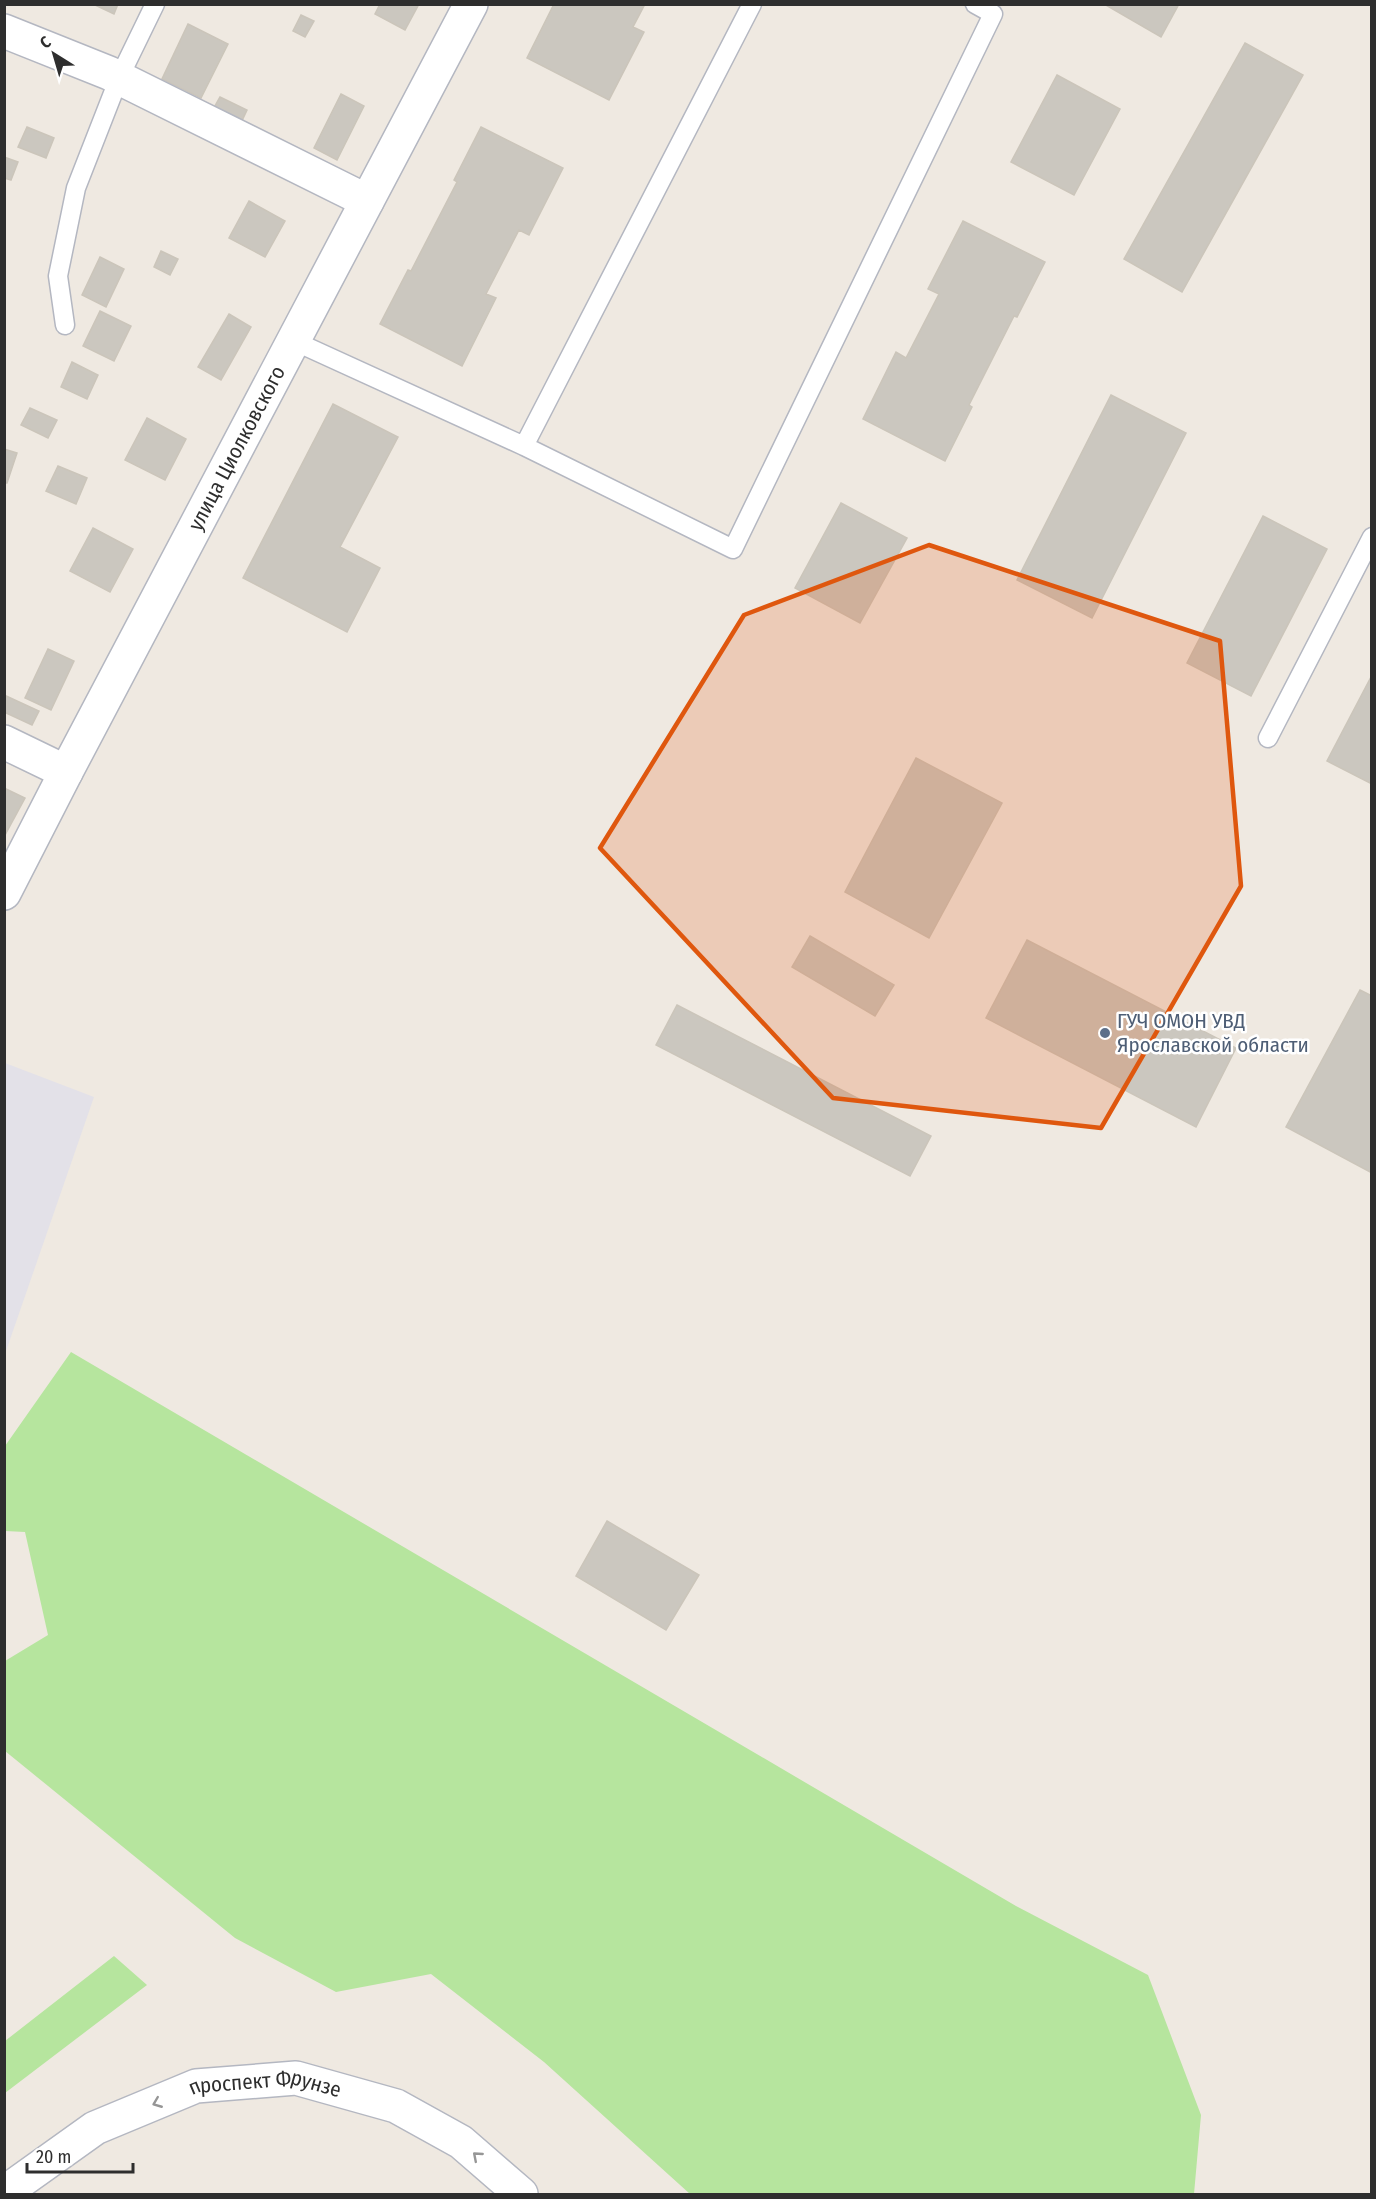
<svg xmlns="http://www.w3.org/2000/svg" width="1376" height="2199" viewBox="0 0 1376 2199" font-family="'Fira Sans Condensed',sans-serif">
	<rect width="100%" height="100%" fill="#efe9e1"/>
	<!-- industrial -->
	<path fill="#e3e1e8" d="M 5,1063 L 94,1097 L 5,1354 Z"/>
	<!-- green -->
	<path fill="#b6e59e" d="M 71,1352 L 1016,1906 L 1148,1975 L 1201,2115 L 1194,2194 L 690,2194 L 544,2062 L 431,1974 L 336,1992 L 235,1938 L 5,1751 L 5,1661 L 48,1635 L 25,1532 L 5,1531 L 5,1446 Z
		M 114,1956 L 147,1985 L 5,2093 L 5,2041 Z"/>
	<!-- building -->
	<path fill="#cbc7bf" stroke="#cbc5ba" stroke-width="1.5" d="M 93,4 L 118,4 L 114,14 Z
		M 380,4 L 419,4 L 405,30 L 375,14 Z
		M 554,4 L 645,4 L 633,27 L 644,32 L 609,100 L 527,58 Z
		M 1104,4 L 1179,4 L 1161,37 Z
		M 301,15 L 314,21 L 305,37 L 293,31 Z
		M 188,24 L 228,44 L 201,98 L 162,79 Z
		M 1245,43 L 1303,75 L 1182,292 L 1124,259 Z
		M 1057,75 L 1120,109 L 1074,195 L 1011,162 Z
		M 341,94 L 364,106 L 337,160 L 314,148 Z
		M 220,97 L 247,110 L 239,127 L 211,113 Z
		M 27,127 L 54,138 L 46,158 L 18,147 Z
		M 481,127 L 563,168 L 529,235 L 519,230 L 486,294 L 496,298 L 462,366 L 380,324 L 408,270 L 411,271 L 457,182 L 454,180 Z
		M 4,157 L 18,162 L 11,180 L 4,178 Z
		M 249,201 L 285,221 L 265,257 L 229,238 Z
		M 963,221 L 1045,262 L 1017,317 L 1014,316 L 969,405 L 972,407 L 945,461 L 863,419 L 896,352 L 906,358 L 939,294 L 928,289 Z
		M 161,251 L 178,259 L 170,275 L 154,267 Z
		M 100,257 L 124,269 L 106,307 L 82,295 Z
		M 100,311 L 131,326 L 114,361 L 83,346 Z
		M 229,314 L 251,327 L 221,380 L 198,367 Z
		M 72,362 L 98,375 L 87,399 L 61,387 Z
		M 1111,395 L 1186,433 L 1092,618 L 1017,580 Z
		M 333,404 L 398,437 L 340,547 L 380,568 L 347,632 L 243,578 Z
		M 30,408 L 57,420 L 48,438 L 21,425 Z
		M 147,418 L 186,439 L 165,480 L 125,460 Z
		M 4,449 L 17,453 L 7,483 L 4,483 Z
		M 58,466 L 87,478 L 76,504 L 46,491 Z
		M 841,503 L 907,538 L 860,623 L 795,588 Z
		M 1263,516 L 1327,549 L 1251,696 L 1187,663 Z
		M 93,528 L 133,549 L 110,592 L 70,571 Z
		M 48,649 L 74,661 L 51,710 L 25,698 Z
		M 1372,675 L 1372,784 L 1327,761 Z
		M 4,695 L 39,711 L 32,725 L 4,712 Z
		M 916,758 L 1002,803 L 929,938 L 845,892 Z
		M 4,788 L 25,798 L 4,837 Z
		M 810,936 L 894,985 L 875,1016 L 792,967 Z
		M 1027,940 L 1236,1048 L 1196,1127 L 986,1018 Z
		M 1360,990 L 1372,996 L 1372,1173 L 1286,1127 Z
		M 677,1005 L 931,1136 L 910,1176 L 656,1045 Z
		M 607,1521 L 699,1575 L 666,1630 L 576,1576 Z"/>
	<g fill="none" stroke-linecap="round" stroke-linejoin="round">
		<defs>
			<path id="service" d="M 65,325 L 58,276 L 76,188 L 119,78 L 155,4
				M 294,341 L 524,446 L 752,4
				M 524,446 L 733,549 L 993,14 L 975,4
				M 1268,738 L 1372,537"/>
			<g id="minor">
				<path d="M 4,31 L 109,73 L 367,201"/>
				<path d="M 4,742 L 66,772"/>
				<path id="s1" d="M 4,893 L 66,772 L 471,4"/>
			</g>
			<g id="secondary">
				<path id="s2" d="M 4,2193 L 95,2128 L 196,2086 L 296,2078 L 396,2106 L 461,2142 L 521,2194"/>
			</g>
		</defs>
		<!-- service casing -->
		<use href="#service" stroke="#b4b7c1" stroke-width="21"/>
		<!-- minor casing -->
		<use href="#minor" stroke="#b4b7c1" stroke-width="36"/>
		<!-- secondary casing -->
		<use href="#secondary" stroke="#b4b7c1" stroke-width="36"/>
		<!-- service -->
		<use href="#service" stroke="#fff" stroke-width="18"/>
		<!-- minor -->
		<use href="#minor" stroke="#fff" stroke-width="33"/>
		<!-- secondary -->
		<use href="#secondary" stroke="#fff" stroke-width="33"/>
	</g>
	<!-- one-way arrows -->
	<defs><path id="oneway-chevron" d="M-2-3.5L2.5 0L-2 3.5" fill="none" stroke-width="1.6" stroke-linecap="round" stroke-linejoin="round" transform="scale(1.5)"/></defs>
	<g stroke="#969696">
		<use href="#oneway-chevron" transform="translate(157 2103) rotate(158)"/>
		<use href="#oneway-chevron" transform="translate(477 2156) rotate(-139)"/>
	</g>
	<!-- marked area -->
	<path fill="#df570e" fill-opacity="0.2" stroke="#df570e" stroke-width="4.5" stroke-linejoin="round" d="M 929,545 L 1220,641 L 1241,886 L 1101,1128 L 833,1098 L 600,848 L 744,615 Z"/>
	<!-- markers -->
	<circle fill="#5c6f8a" stroke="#fff" stroke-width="2" cx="1105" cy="1033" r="6"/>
	<g text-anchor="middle" stroke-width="5" stroke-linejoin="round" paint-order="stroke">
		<!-- street labels -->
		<g font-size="21" fill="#2e2e2e" stroke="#fff">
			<text dy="7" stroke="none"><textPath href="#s1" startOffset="502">улица Циолковского</textPath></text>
			<text dy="7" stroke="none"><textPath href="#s2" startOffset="291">проспект Фрунзе</textPath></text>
		</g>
		<!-- service labels -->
		<g font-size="21" fill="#4e5e75" stroke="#fff" text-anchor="start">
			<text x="1117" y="1028">ГУЧ ОМОН УВД<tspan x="1117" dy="24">Ярославской области</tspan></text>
		</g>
	</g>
	<!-- border -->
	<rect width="1376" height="2199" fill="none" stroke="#2e2e2e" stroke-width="12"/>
	<!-- north arrow -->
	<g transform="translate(54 54) rotate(323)" stroke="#ffffff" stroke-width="4.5" paint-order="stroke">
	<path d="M0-4.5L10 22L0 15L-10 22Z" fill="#2e2e2e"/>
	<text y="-9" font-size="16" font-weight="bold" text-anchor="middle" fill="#2e2e2e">С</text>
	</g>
	<!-- scale -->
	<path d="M27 2163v9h106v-9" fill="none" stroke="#2e2e2e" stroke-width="3"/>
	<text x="36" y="2163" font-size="18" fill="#2e2e2e" stroke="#ffffff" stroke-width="4.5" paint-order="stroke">20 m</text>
</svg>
